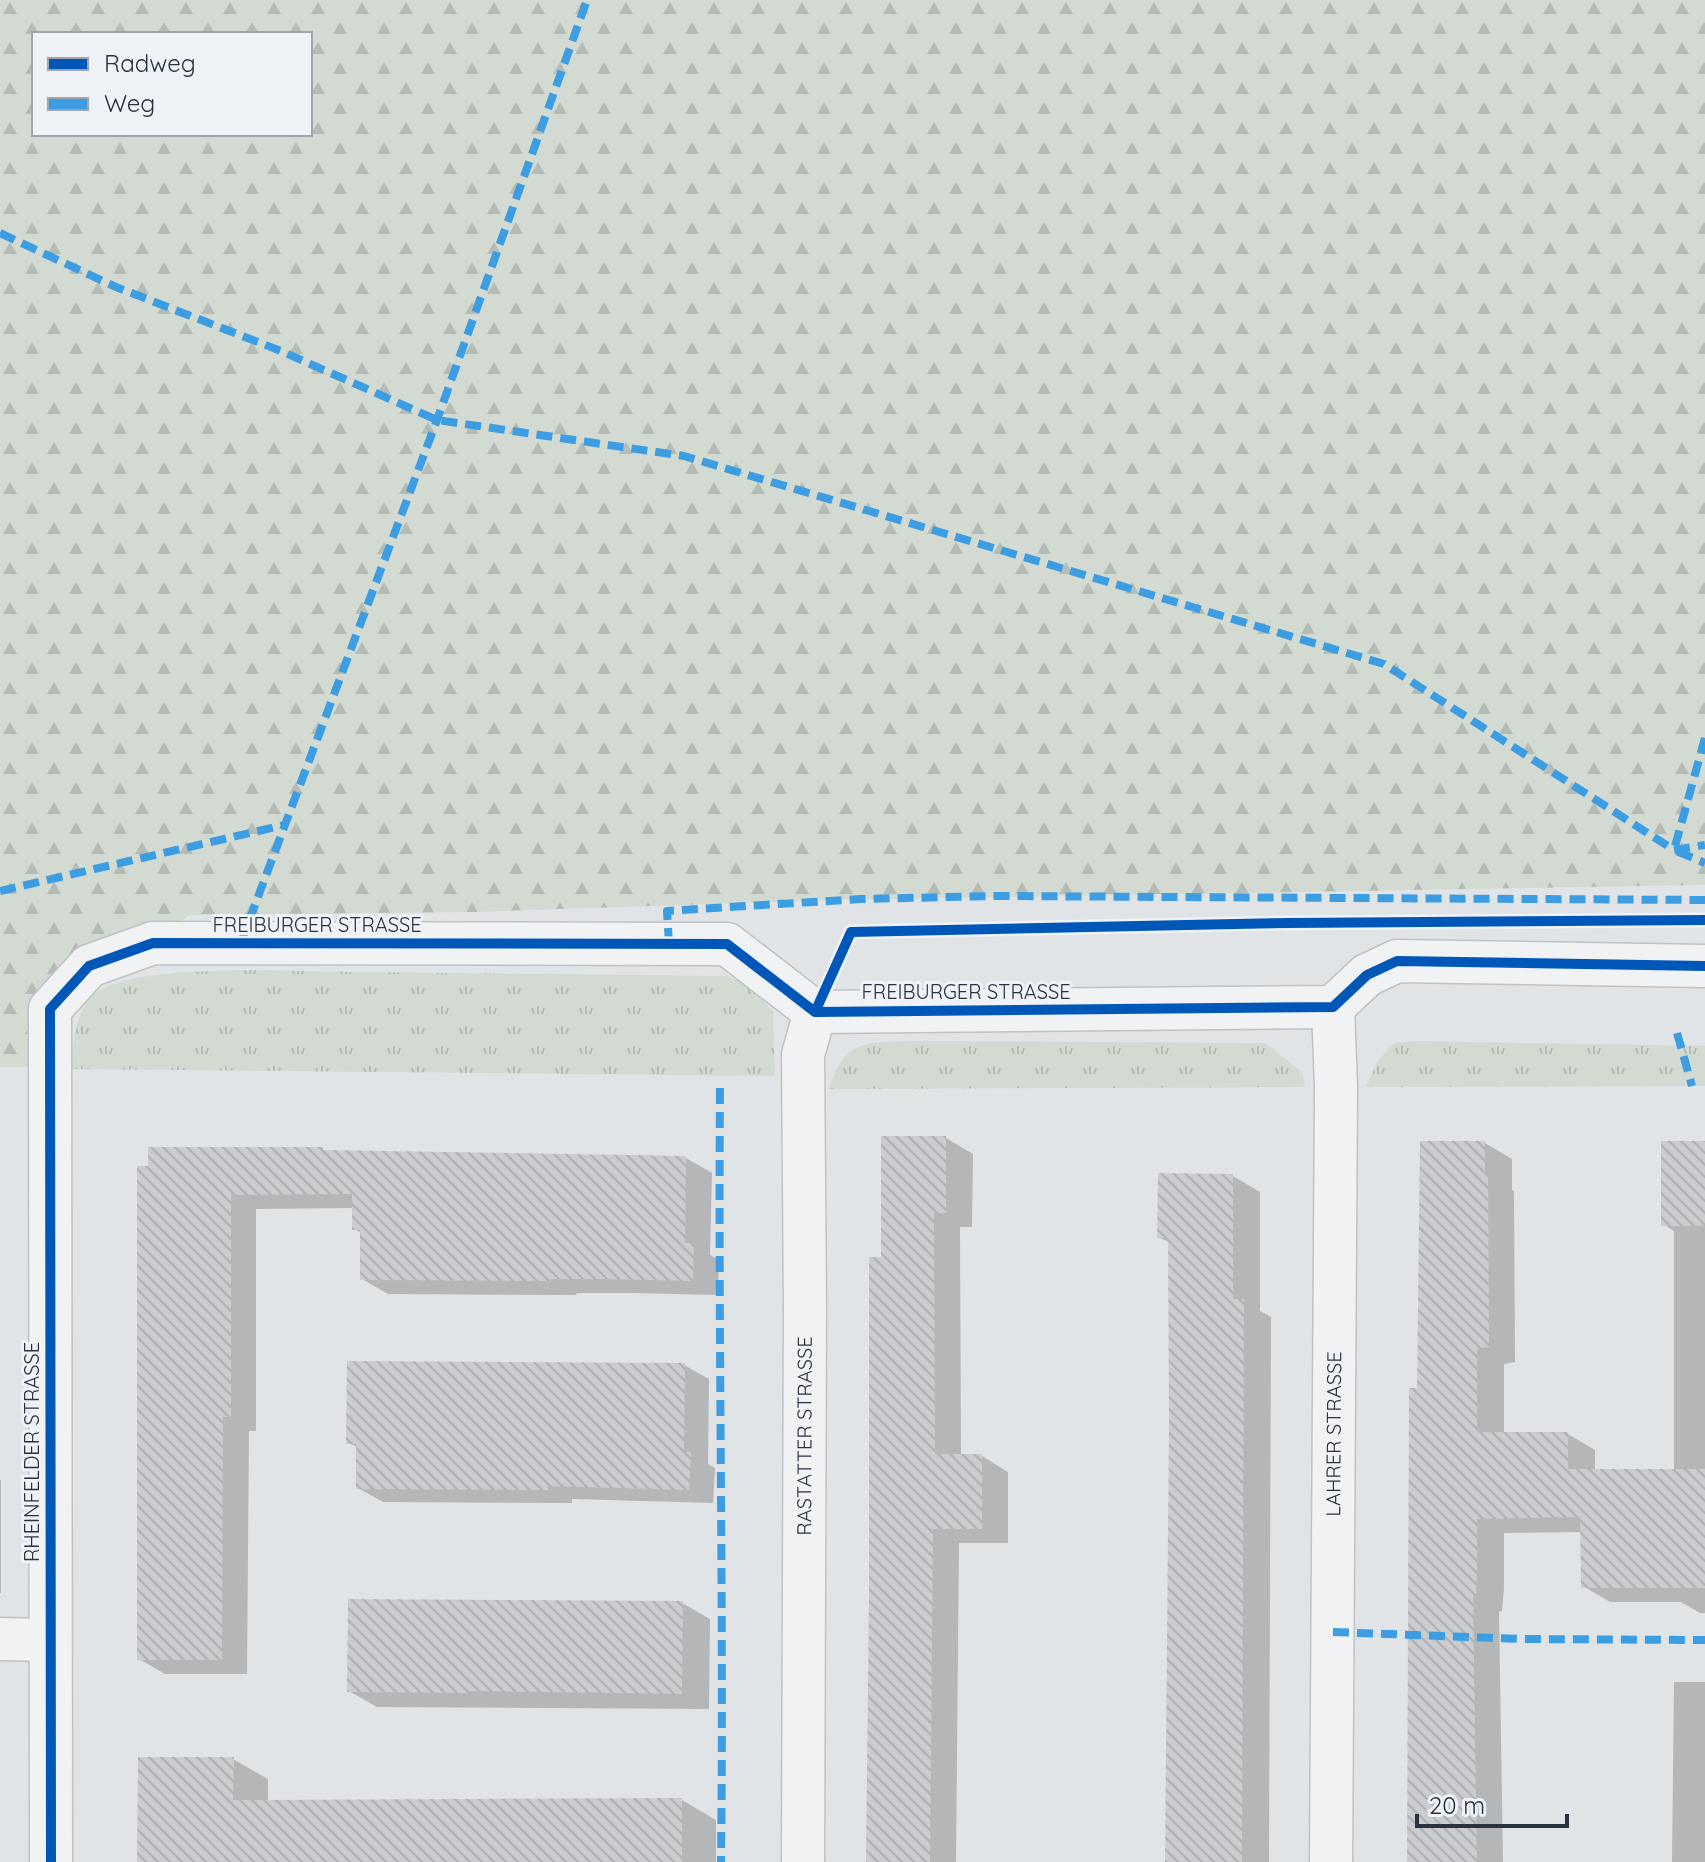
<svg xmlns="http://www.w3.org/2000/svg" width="1705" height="1862" viewBox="0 0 1705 1862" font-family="Quicksand,sans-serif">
	<defs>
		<pattern id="grass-tufts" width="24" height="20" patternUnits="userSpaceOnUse" patternTransform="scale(2)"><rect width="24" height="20" fill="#d2dad2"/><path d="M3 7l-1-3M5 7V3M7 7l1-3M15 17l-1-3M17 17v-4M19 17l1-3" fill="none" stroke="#b4bcb5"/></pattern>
		<pattern id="forest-firs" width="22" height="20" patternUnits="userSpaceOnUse" patternTransform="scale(2)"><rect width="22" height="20" fill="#d2dad2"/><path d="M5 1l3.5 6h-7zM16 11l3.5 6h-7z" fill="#b4bcb5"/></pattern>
		<pattern id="building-back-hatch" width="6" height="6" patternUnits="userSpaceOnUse" patternTransform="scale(2)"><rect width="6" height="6" fill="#cacccf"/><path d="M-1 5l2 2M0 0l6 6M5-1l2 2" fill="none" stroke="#aeb0b3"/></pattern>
	</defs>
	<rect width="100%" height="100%" fill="#e1e4e7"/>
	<!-- grass -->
	<path fill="url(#grass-tufts)" d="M 359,972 L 726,976 L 751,986 L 773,1012 L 775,1076 L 70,1069 C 74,1045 74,1012 93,995 C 130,961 304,972 359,972 Z
		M 915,1041 L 1265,1043 L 1302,1072 L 1305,1087 L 829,1089 C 846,1037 867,1043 915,1041 Z
		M 1418,1041 L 1705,1046 L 1705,1086 L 1366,1087 L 1377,1062 L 1394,1043 Z"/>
	<!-- forest -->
	<path fill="url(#forest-firs)" fill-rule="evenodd" d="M 0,0 L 1705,0 L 1705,885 L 830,900 L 474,912 L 189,915 L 153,943 L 88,966 L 38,1067 L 0,1067 ZM 34,34 L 310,34 L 310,134 L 34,134 Z"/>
	<!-- shadow -->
	<path fill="#0003" d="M 946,1138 L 973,1154 L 972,1227 L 960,1227 L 961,1456 L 982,1456 L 1008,1472 L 1008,1543 L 959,1543 L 956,1862 L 869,1862 L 883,1259 Z
		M 1485,1143 L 1512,1159 L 1512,1190 L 1514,1191 L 1515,1362 L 1504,1364 L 1504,1434 L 1568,1434 L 1595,1450 L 1595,1471 L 1674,1471 L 1674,1231 L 1663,1224 L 1705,1143 L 1705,1613 L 1700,1613 L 1681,1602 L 1610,1602 L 1583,1586 L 1582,1532 L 1504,1533 L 1504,1588 L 1502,1611 L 1499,1611 L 1503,1862 L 1408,1862 L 1419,1390 Z
		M 322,1149 L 327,1152 L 686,1158 L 712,1173 L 710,1255 L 719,1260 L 718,1295 L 632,1293 L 577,1293 L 576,1295 L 388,1294 L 362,1279 L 362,1233 L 354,1229 L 354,1208 L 256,1209 L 256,1431 L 249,1431 L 247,1674 L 165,1674 L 139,1659 L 139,1168 Z
		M 1233,1176 L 1260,1192 L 1260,1311 L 1271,1317 L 1269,1862 L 1168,1862 L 1170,1243 L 1159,1237 Z
		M 684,1365 L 709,1379 L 708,1464 L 715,1468 L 713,1503 L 572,1499 L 572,1503 L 383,1502 L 358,1488 L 358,1448 L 348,1442 Z
		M 0,1480 L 1,1480 L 1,1593 L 0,1593 Z
		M 682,1603 L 710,1619 L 709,1709 L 377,1707 L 349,1691 Z
		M 1674,1682 L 1705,1682 L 1705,1862 L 1672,1862 Z
		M 233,1759 L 268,1779 L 268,1801 L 682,1800 L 716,1820 L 716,1862 L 140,1862 Z"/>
	<!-- building -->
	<path fill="url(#building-back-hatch)" d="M 881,1136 L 946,1136 L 946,1213 L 934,1213 L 935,1454 L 982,1454 L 982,1529 L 933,1529 L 930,1862 L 866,1862 L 869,1599 L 869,1257 L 881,1257 Z
		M 1420,1141 L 1485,1141 L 1485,1174 L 1488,1174 L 1489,1347 L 1477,1349 L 1477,1432 L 1568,1432 L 1568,1469 L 1705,1469 L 1705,1588 L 1581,1588 L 1580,1517 L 1477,1519 L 1477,1572 L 1476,1597 L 1473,1597 L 1477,1862 L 1407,1862 L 1409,1388 L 1417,1388 Z
		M 1661,1141 L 1705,1141 L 1705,1226 L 1661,1226 Z
		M 148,1147 L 323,1147 L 323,1150 L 686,1156 L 685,1243 L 694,1243 L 693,1281 L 605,1279 L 551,1279 L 551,1281 L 360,1280 L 360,1230 L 352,1230 L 352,1194 L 231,1195 L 231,1417 L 223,1417 L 222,1660 L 137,1660 L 137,1166 L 148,1166 Z
		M 1158,1173 L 1233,1174 L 1233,1299 L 1244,1299 L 1242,1862 L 1165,1862 L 1169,1422 L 1168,1238 L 1157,1238 Z
		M 347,1361 L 685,1363 L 684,1452 L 691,1452 L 689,1490 L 548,1486 L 548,1490 L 356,1489 L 356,1444 L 346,1444 Z
		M 348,1599 L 683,1601 L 682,1694 L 468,1691 L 468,1693 L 347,1692 Z
		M 138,1757 L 234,1757 L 233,1800 L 682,1798 L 682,1862 L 137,1862 Z"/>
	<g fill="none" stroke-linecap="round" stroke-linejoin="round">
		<defs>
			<g id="minor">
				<path d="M 0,1639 L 50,1640"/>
				<path d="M 51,1862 L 50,1009 L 89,966 L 153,943 L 727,944 L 815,1012 L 1333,1007 L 1367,975 L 1397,961 L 1705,966"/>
				<path id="s1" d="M 803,1862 L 805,1307 L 803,1055 L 815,1012"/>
				<path id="s2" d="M 1331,1862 L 1336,1087 L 1333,1007"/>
			</g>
		</defs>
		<!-- minor casing -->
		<use href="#minor" stroke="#bfc2c5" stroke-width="45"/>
		<!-- minor -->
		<use href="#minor" stroke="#f1f2f3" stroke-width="42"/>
		<!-- quiet -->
		<path stroke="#3d9de3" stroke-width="8" stroke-dasharray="16 8" stroke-linecap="butt" d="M 0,233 L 116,287 L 281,351 L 437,420 L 684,456 L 1384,664 L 1674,850 L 1705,845
			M 1705,738 L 1674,850 L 1705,863
			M 0,891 L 284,825
			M 241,942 L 437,420 L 587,0
			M 669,944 L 667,911 L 860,899 L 996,896 L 1705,900
			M 1677,1033 L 1692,1086
			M 720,1088 C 718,1346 724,1604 721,1862
			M 1333,1632 L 1522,1639 L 1705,1640"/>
		<defs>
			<path id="cycleway" d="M 815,1012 L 851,932 L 1288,923 L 1705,920
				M 51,1862 L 50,1009 L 89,966 L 153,943 L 727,944 L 815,1012 L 1333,1007 L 1367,975 L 1397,961 L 1705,966"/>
		</defs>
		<!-- cycleway casing -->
		<use href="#cycleway" stroke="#eff2f6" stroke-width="15"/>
		<!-- cycleway -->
		<use href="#cycleway" stroke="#0057b8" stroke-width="10"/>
	</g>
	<g text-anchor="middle" stroke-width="6" stroke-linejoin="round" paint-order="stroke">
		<!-- street labels -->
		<g font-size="20" fill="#283240" stroke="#eff2f6">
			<text x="317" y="932">FREIBURGER STRASSE</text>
			<text x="966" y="999">FREIBURGER STRASSE</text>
			<text dy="7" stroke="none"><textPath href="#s2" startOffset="428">LAHRER STRASSE</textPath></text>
			<text dy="7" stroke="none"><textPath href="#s1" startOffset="426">RASTATTER STRASSE</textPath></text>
			<text transform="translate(32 1452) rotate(-90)" y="7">RHEINFELDER STRASSE</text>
		</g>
	</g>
	<!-- legend -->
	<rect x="32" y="32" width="280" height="104" fill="#eff2f6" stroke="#9fa5ad" stroke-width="2"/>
	<rect x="48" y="58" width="40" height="12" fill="#0057b8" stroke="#9fa5ad" stroke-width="2"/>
	<text x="104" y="72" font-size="24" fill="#283240">Radweg</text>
	<rect x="48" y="98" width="40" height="12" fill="#3d9de3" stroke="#9fa5ad" stroke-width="2"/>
	<text x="104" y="112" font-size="24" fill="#283240">Weg</text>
	<!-- scale -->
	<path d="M1417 1814v12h150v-12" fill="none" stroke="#283240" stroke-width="4"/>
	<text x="1429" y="1814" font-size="24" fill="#283240" stroke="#eff2f6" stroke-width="6" paint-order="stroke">20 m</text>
</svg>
